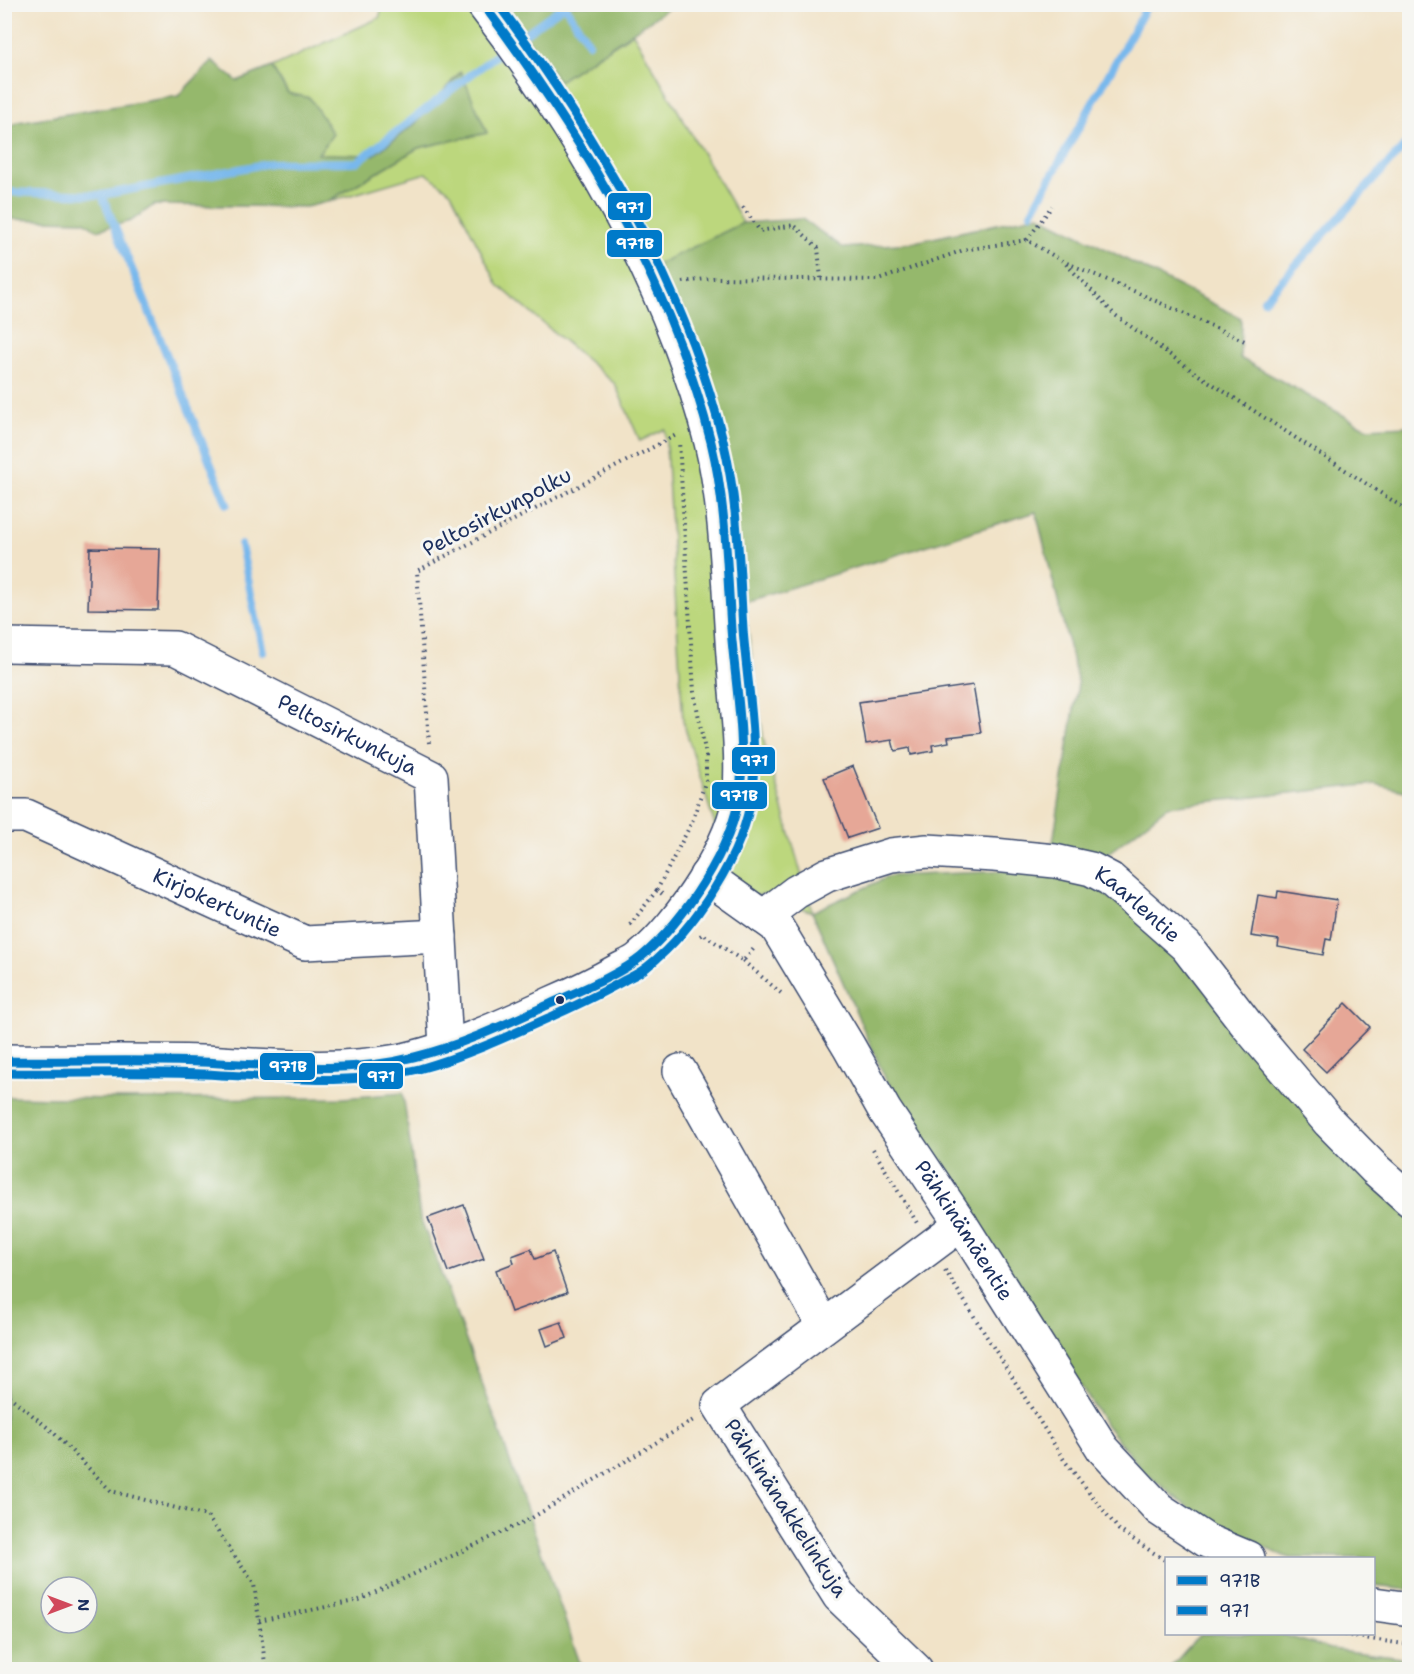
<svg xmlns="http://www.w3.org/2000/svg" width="1414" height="1674" viewBox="0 0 1414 1674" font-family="'Shantell Sans',sans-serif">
	<rect width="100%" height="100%" fill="#f6f6f2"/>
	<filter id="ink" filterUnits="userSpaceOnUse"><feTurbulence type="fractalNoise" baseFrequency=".0167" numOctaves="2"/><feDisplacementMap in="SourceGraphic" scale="12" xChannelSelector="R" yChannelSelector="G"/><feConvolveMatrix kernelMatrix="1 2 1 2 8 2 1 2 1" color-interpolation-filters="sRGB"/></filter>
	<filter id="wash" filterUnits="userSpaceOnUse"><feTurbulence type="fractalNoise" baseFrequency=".008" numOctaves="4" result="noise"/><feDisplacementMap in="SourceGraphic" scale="24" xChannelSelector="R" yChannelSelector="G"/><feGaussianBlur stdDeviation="1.35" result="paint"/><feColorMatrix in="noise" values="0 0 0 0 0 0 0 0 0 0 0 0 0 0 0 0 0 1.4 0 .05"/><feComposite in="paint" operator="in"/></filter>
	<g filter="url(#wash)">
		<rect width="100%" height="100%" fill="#f1e3c8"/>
		<!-- green -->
		<path fill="#bcd77d" stroke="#6c836e" stroke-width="1.5" d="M 383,5 L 502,5 L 559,81 L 633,33 L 743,223 L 659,264 L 744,602 L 764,742 L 812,912 L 763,894 L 738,901 L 683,721 L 665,429 L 640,441 L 615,384 L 498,285 L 451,192 L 426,173 L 327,202 L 418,148 L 487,133 L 460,72 L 415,124 L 374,155 L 317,154 L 288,93 L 272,67 L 379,18 Z"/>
		<!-- forest -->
		<path fill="#95b86c" stroke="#587465" stroke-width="1.5" fill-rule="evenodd" d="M 502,5 L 673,5 L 559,81 Z
			M 212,61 L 237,81 L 272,67 L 288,93 L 310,98 L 333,134 L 318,154 L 374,155 L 415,124 L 461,72 L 487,133 L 418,148 L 327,202 L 306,207 L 154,205 L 131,221 L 97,230 L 84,221 L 5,219 L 5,130 L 18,122 L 178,96 Z
			M 1039,215 L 1241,318 L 1240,358 L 1366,428 L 1409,426 L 1409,792 L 1375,784 L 1168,806 L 1101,859 L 1052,849 L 1078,683 L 1036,512 L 744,602 L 658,264 L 743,223 L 802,219 L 844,248 L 910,243 Z
			M 1037,870 L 1086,880 L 1150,927 L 1409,1211 L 1409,1590 L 1374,1586 L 1374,1558 L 1289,1558 L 1211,1526 L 1143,1471 L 1105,1424 L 886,1080 L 812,912 L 890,876 Z
			M 403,1093 L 420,1217 L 496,1421 L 582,1669 L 5,1669 L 5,1097 L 115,1099 L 343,1098 ZM 51,1587 L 87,1587 L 87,1623 L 51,1623 Z
			M 1200,1634 L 1280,1634 L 1331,1649 L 1409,1659 L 1409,1669 L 1169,1669 Z"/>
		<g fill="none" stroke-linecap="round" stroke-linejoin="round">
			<!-- stream -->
			<path stroke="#78b8ec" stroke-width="8" d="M 564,5 L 589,43
				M 519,38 L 566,4
				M 4,192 L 102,195 L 271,163 L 357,162 L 507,47
				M 102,195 L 227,504
				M 1031,213 L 1148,4
				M 1264,300 L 1410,140
				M 241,545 L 263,652"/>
		</g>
		<g id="blocks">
			<!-- building -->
			<path fill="#e6a797" d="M 90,548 L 160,549 L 158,610 L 88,609 Z
				M 973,685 L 981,733 L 948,737 L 949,742 L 932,745 L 933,751 L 911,755 L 910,748 L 895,751 L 892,740 L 866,744 L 859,702 Z
				M 853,766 L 878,828 L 848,838 L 824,778 Z
				M 1278,891 L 1337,900 L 1331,940 L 1326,939 L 1323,955 L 1278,947 L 1279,940 L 1251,936 L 1258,895 L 1277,898 Z
				M 1346,1003 L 1370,1027 L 1326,1072 L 1302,1049 Z
				M 464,1205 L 484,1259 L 448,1272 L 428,1218 Z
				M 531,1249 L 535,1259 L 553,1252 L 567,1292 L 511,1312 L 496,1270 L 514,1263 L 512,1256 Z
				M 561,1322 L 567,1338 L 547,1346 L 541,1329 Z"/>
		</g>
	</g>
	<g filter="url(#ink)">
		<use href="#blocks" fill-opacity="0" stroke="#3b4a6e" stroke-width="1.5"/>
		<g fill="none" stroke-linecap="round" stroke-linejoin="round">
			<defs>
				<g id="minor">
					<path id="s1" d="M 4,645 L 175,648 L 431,777 L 446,1047"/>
					<path id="s2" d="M 4,816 L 26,816 L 305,943 L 440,936"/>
					<path id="s3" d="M 706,876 L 776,926 L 849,1047 L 885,1111 L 961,1224 L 1103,1449 L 1159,1509 L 1207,1541 L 1248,1558"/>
					<path id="s4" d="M 763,917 L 796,892 L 827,875 L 891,855 L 927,851 L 994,855 L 1055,861 L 1091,869 L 1110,879 L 1186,946 L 1247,1025 L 1329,1122 L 1375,1169 L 1410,1200"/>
					<path d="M 4,1061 C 70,1062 136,1060 201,1062 C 267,1065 333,1073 398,1061 C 448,1051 503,1026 550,1004 C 573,994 596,983 619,970 C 626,966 635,963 641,957 C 680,925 736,842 740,791 C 743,746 736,700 733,655 C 728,586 727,508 711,442 C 670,283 583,134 483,4"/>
					<path d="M 680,1071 L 824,1326"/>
					<path d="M 1374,1604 L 1410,1609"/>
					<path d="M 916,1670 L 839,1596 L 719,1405 L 961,1224"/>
				</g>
			</defs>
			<!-- minor casing -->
			<use href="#minor" stroke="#3b4a6e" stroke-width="36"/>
			<!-- path -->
			<path stroke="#3b4a6e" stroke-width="4" stroke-dasharray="1.5 4.5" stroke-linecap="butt" d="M 743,207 L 760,231 L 794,225 L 818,248 L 821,279
				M 1027,240 L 1052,206
				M 1067,263 L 1136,292 L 1247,342
				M 683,282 L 713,278 L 878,280 L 964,250 L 1027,240 L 1064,262 L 1115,315 L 1191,370 L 1410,512
				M 429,743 L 417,571 L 678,434
				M 662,894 L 657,890 L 692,822 L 706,780 L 706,756 L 694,692 L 679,441
				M 630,925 L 657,890
				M 700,936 L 703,934 L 743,961 L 756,946
				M 743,961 L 781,993
				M 873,1149 L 917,1223
				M 945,1270 L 1064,1460 L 1119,1530 L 1166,1561
				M 4,1392 L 53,1432 L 111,1491 L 207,1516 L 254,1584 L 266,1670
				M 259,1621 L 359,1600 L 530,1519 L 695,1419
				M 1338,1634 L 1410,1645"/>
			<!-- minor -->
			<use href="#minor" stroke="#fff" stroke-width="33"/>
			<defs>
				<path id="bus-1" d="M 4,1061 C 70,1062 136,1059 201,1062 C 272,1065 345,1075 414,1057 C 462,1045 506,1024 550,1004 C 576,992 619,975 641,957 C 684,921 733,848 740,791 C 746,739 735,681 731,629 C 727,567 726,503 711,442 C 670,280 582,137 483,4"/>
				<path id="bus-2" d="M 4,1073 C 71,1074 137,1071 203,1074 C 275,1077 348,1087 419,1069 C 466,1056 511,1035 555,1015 C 579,1004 602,993 625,980 C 633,976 640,973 647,967 C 694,930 745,853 752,792 C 758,739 747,682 743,629 C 739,566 738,501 723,440 C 683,280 596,136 498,4"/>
			</defs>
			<!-- bus-1 casing -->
			<use href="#bus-1" stroke="#f6f6f2" stroke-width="14"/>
			<!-- bus-2 casing -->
			<use href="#bus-2" stroke="#f6f6f2" stroke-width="14"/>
			<!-- bus-1 -->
			<use href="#bus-1" stroke="#007ac9" stroke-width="9"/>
			<!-- bus-2 -->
			<use href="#bus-2" stroke="#007ac9" stroke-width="9"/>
		</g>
	</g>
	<!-- markers -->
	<circle fill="#1b2f5e" stroke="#f6f6f2" stroke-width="2" cx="560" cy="1000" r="5"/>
	<g text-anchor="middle" stroke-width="6" stroke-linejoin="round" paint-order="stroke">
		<!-- street labels -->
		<g font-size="21" fill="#1b2f5e" stroke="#f6f6f2">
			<text transform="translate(497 512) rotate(-28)" y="7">Peltosirkunpolku</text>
			<text dy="7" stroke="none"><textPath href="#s1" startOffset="364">Peltosirkunkuja</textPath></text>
			<text dy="7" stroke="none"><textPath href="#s2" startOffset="232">Kirjokertuntie</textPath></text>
			<text dy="7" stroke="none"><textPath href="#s4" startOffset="404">Kaarlentie</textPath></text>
			<text dy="7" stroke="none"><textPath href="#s3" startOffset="444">Pähkinämäentie</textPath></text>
			<text transform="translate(786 1508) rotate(57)" y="7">Pähkinänakkelinkuja</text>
		</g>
	</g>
	<g stroke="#f6f6f2" stroke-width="2">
		<rect x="607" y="192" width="45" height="29" rx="6" fill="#007ac9"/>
		<rect x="606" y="229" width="57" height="29" rx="6" fill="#007ac9"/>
		<rect x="731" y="746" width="45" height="29" rx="6" fill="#007ac9"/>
		<rect x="711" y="781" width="57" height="29" rx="6" fill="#007ac9"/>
		<rect x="259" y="1052" width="57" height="29" rx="6" fill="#007ac9"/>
		<rect x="358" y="1062" width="46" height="28" rx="6" fill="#007ac9"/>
	</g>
	<g font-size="16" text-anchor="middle" font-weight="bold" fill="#fff">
		<text x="630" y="213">971</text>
		<text x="635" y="249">971B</text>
		<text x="754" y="766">971</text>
		<text x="739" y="801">971B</text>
		<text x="288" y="1072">971B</text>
		<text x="381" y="1082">971</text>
	</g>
	<!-- margin -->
	<rect width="1414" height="1674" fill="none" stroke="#f6f6f2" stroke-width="24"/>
	<!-- legend -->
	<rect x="1165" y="1557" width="210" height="78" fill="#f6f6f2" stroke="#9ea6b7" stroke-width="1.5"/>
	<rect x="1177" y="1576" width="30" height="9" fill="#007ac9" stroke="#9ea6b7" stroke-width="1.5"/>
	<text x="1219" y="1587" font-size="18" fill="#1b2f5e">971B</text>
	<rect x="1177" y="1606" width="30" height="9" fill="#007ac9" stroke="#9ea6b7" stroke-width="1.5"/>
	<text x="1219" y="1617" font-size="18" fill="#1b2f5e">971</text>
	<!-- north arrow -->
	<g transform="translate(69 1605) rotate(90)"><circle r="28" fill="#f6f6f2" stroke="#9ea6b7" stroke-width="1.5"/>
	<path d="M0-4.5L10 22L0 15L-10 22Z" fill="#d1495b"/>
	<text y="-9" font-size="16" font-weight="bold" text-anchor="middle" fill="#1b2f5e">N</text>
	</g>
</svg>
